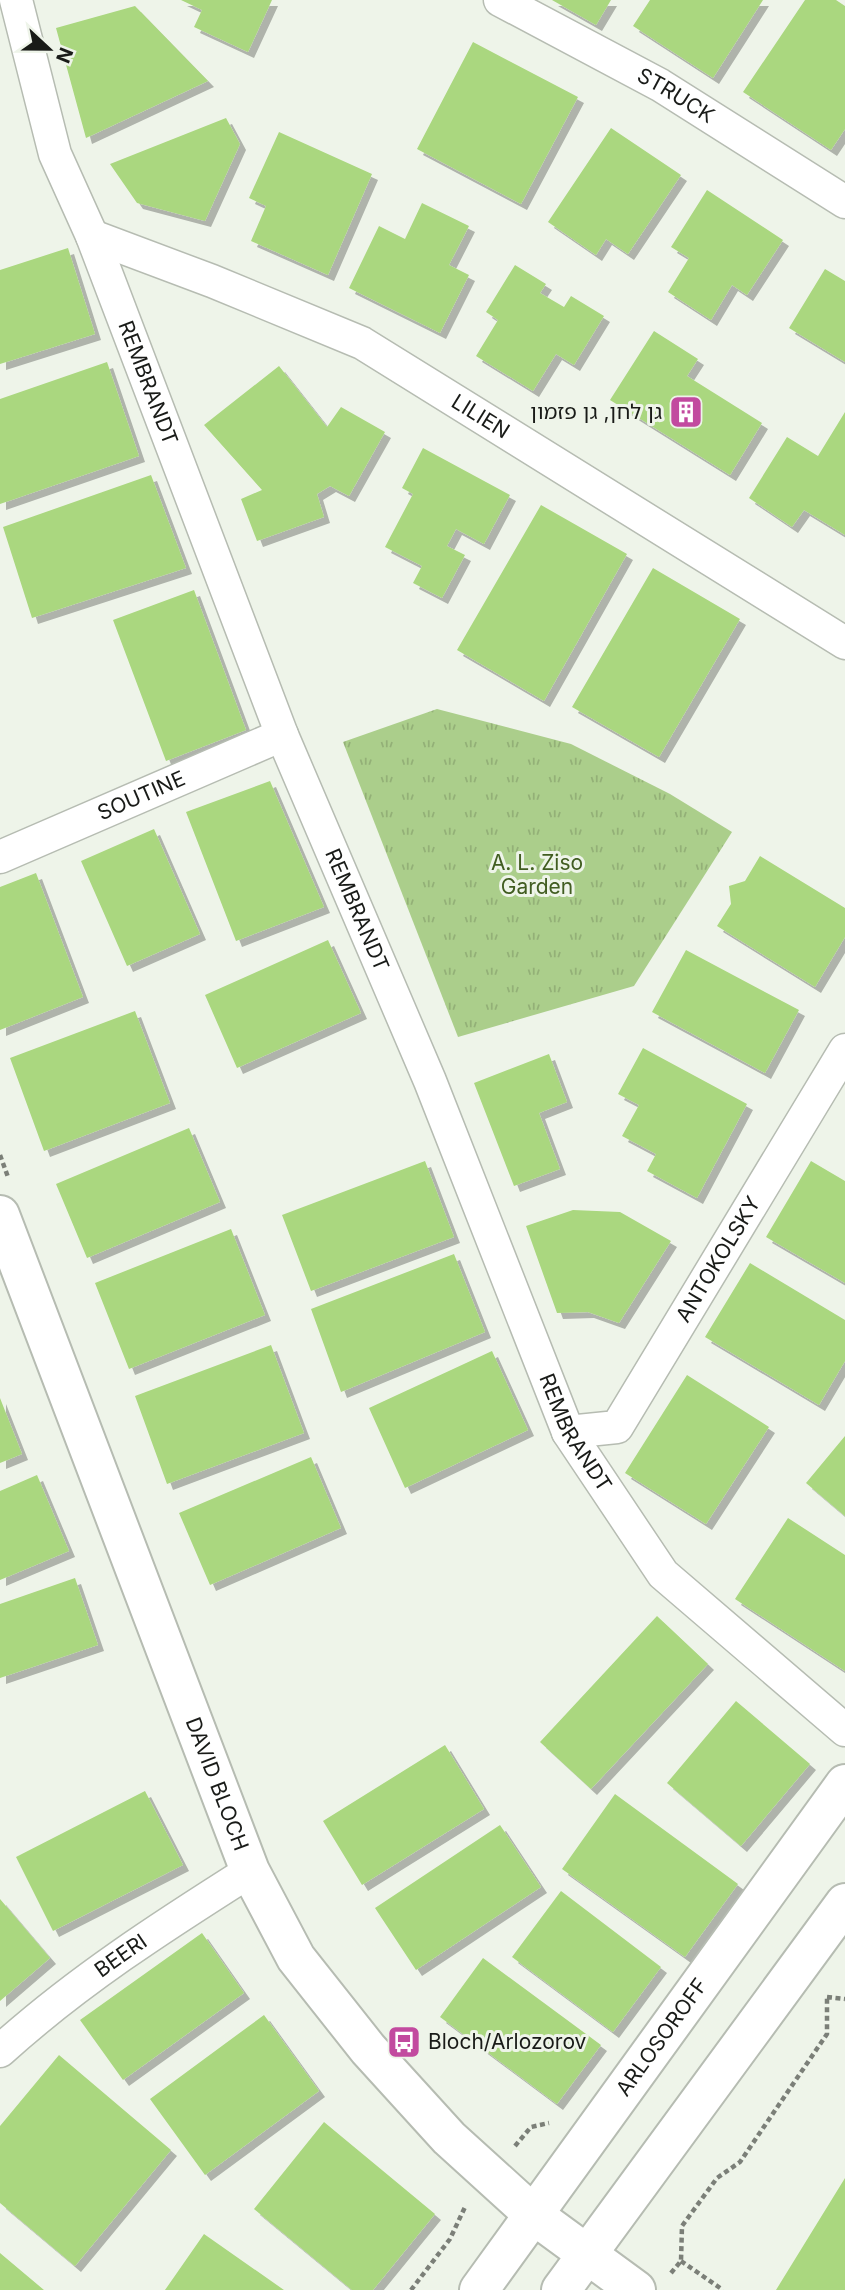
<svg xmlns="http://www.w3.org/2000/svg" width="845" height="2290" viewBox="0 0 845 2290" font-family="Inter,'Noto Sans Hebrew',sans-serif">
	<defs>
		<pattern id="park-tufts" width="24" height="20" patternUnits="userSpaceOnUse" patternTransform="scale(1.75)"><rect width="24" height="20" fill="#abce8b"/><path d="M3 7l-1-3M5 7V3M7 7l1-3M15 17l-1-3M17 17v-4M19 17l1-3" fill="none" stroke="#93b077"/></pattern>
		<filter id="shadow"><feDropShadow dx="6" dy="6" stdDeviation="0" flood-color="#0004"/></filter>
	</defs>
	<rect width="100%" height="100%" fill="#eef4e9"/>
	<!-- park -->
	<path fill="url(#park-tufts)" d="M 437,709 L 571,744 L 670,794 L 732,832 L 634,986 L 458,1037 L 343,742 Z"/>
	<!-- building -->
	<path fill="#aad77f" filter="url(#shadow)" d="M 181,0 L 272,0 L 248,52 L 194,27 L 202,10 Z
		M 552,0 L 611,0 L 596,25 Z
		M 650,0 L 763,0 L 713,78 L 633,26 Z
		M 805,0 L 836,0 L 845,6 L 845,129 L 831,150 L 743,92 Z
		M 135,6 L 208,81 L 86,138 L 56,28 Z
		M 473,42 L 578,97 L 521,204 L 417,149 Z
		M 226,118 L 240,144 L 205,221 L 137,203 L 110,164 Z
		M 611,128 L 681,175 L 628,254 L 606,239 L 596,255 L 548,222 Z
		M 279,132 L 372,174 L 328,275 L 251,241 L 266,206 L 249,198 Z
		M 707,190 L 783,240 L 747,295 L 732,285 L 711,320 L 668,292 L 689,258 L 671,247 Z
		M 422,203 L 469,226 L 449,265 L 469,275 L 440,333 L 349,288 L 379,226 L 405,239 Z
		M 68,248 L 95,334 L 0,364 L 0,270 Z
		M 515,265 L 546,284 L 540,293 L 564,307 L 571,296 L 604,316 L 574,365 L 556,354 L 533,391 L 476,356 L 498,320 L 486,312 Z
		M 825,269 L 845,281 L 845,362 L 789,328 Z
		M 654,331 L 698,359 L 687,376 L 762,423 L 730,475 L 610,400 Z
		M 107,362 L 139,456 L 0,504 L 0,399 Z
		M 279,366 L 327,427 L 341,407 L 385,432 L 349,496 L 330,486 L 317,494 L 324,517 L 257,541 L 241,499 L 262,490 L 204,425 Z
		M 845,412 L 845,535 L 804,510 L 792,527 L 749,498 L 787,437 L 818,456 Z
		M 423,448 L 510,495 L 484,544 L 456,529 L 447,546 L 465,555 L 442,598 L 413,583 L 422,566 L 385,547 L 413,494 L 402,488 Z
		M 151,475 L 186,568 L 32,618 L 3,527 Z
		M 541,505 L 627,554 L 544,701 L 457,650 Z
		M 653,568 L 740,619 L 659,757 L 572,707 Z
		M 194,590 L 246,730 L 166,761 L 113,620 Z
		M 270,781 L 324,907 L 236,941 L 186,812 Z
		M 154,829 L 200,934 L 127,966 L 81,861 Z
		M 760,856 L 845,908 L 845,937 L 815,987 L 717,926 L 731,904 L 729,886 L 745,881 Z
		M 36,873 L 83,997 L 0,1030 L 0,887 Z
		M 328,940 L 361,1013 L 237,1068 L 205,995 Z
		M 686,950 L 799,1010 L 765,1073 L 652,1012 Z
		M 135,1011 L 170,1103 L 44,1151 L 10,1058 Z
		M 643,1048 L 747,1104 L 697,1198 L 647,1171 L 656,1154 L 622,1136 L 639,1105 L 618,1094 Z
		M 549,1054 L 567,1102 L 539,1113 L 560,1169 L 514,1186 L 474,1083 Z
		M 189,1128 L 220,1202 L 87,1258 L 56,1184 Z
		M 425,1161 L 454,1237 L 311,1291 L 282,1215 Z
		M 811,1161 L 845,1181 L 845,1283 L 766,1237 Z
		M 573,1210 L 620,1212 L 671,1241 L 619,1323 L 588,1312 L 557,1313 L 526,1226 Z
		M 231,1229 L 265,1315 L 129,1369 L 95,1283 Z
		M 454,1254 L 485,1332 L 341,1392 L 311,1309 Z
		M 750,1263 L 845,1320 L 845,1361 L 819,1405 L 705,1337 Z
		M 271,1345 L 304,1433 L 167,1484 L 135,1396 Z
		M 492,1351 L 528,1430 L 405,1488 L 369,1408 Z
		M 687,1375 L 769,1427 L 706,1524 L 625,1473 Z
		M 0,1398 L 22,1454 L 0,1463 Z
		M 845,1436 L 845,1516 L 806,1483 Z
		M 311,1457 L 341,1528 L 210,1585 L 179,1513 Z
		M 37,1475 L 69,1551 L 0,1580 L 0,1491 Z
		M 788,1518 L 845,1555 L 845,1671 L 735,1599 Z
		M 75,1578 L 98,1645 L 0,1678 L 0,1604 Z
		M 657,1616 L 708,1664 L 591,1789 L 540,1742 Z
		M 736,1701 L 810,1764 L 741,1846 L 667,1783 Z
		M 445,1745 L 484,1809 L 362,1885 L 323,1821 Z
		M 145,1791 L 183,1865 L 53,1931 L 16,1857 Z
		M 615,1794 L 738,1884 L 685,1957 L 562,1869 Z
		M 500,1825 L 541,1887 L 416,1970 L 375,1908 Z
		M 561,1891 L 661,1967 L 613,2032 L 512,1957 Z
		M 0,1899 L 50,1958 L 0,2001 Z
		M 202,1933 L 244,1993 L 123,2080 L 80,2020 Z
		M 483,1958 L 601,2045 L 557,2104 L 440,2017 Z
		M 264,2015 L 319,2091 L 205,2175 L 150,2099 Z
		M 59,2055 L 171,2150 L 75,2266 L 0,2203 L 0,2126 Z
		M 324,2122 L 435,2214 L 373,2290 L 352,2290 L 254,2209 Z
		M 845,2178 L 845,2290 L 776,2290 Z
		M 204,2234 L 284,2290 L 165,2290 Z
		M 0,2253 L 44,2290 L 0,2290 Z"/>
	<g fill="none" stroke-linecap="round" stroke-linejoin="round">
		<defs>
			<g id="street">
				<path id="s1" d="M 16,0 L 55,154 L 92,236 L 282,735 L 430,1081 L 568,1432 L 663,1574 L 845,1730"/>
				<path id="s2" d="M 500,0 L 660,85 L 845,202"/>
				<path id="s3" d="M 92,236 L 212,281 L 362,343 L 845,643"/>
				<path id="s4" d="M 0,857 L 282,735"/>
				<path id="s5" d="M 568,1432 L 617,1427 L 845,1050"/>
				<path id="s6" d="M 0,2051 C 76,1982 163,1926 250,1871"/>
			</g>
			<g id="secondary">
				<path id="s7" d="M 0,1215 L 250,1871 L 296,1958 L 368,2049 L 449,2138 L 535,2216 L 636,2290"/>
				<path id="s8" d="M 479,2290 L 845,1784"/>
				<path d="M 561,2290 L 845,1903"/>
			</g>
		</defs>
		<!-- street casing -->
		<use href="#street" stroke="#b6bcb2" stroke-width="35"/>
		<!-- secondary casing -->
		<use href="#secondary" stroke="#b6bcb2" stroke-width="42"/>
		<!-- path -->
		<path stroke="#7b7f78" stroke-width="4.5" stroke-dasharray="5 3.5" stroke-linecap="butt" d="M 0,1155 L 8,1177
			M 827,1997 L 845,1999
			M 515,2146 L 531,2127 L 549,2123
			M 681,2261 L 723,2290
			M 671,2273 L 681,2261 L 682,2226 L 717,2178 L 740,2162 L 827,2034 L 827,1996
			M 411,2290 L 450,2239 L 465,2207"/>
		<!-- street -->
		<use href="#street" stroke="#fff" stroke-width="32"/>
		<!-- secondary -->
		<use href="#secondary" stroke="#fff" stroke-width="38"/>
	</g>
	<!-- icons -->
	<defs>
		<symbol id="building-square" viewBox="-11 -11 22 22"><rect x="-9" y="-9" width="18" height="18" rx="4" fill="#c24a9f" stroke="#eef4e9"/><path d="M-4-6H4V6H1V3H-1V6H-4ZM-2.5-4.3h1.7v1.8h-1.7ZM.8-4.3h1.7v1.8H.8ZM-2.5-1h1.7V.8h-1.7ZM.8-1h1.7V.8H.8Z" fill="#fff"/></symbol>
		<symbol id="bus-square" viewBox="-11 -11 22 22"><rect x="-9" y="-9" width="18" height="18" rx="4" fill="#c24a9f" stroke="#eef4e9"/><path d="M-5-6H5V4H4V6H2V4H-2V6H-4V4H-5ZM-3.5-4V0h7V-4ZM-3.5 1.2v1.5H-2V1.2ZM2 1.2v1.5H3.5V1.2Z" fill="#fff"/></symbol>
	</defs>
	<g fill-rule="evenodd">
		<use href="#building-square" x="667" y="393" width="38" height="38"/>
		<use href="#bus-square" x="385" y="2023" width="38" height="38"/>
	</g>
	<g text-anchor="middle" stroke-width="6" stroke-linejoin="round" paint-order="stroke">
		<!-- street labels -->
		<g font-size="21" fill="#191b18" stroke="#eef4e9">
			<text dy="7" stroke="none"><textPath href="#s2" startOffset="200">STRUCK</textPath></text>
			<text dy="7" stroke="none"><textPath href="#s1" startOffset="406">REMBRANDT</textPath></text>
			<text dy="7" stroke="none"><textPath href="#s3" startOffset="430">LILIEN</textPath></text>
			<text dy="7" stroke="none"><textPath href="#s4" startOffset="154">SOUTINE</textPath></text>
			<text dy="7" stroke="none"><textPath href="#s1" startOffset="973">REMBRANDT</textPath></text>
			<text dy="7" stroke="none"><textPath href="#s5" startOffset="245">ANTOKOLSKY</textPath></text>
			<text dy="7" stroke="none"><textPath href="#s1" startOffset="1540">REMBRANDT</textPath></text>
			<text dy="7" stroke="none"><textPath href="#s7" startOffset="609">DAVID BLOCH</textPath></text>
			<text dy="7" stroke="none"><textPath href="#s6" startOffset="154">BEERI</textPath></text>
			<text dy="7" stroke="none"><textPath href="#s8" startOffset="312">ARLOSOROFF</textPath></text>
		</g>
		<!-- poi labels -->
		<g font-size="21" fill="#191b18" stroke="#eef4e9" text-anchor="end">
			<text x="662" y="419">גן לחן, גן פזמון</text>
			<text x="428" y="2049" text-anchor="start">Bloch/Arlozorov</text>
		</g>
		<!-- park labels -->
		<g font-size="21" fill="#415d21" stroke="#eef4e9">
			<text x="537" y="870">A. L. Ziso<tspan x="537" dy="24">Garden</tspan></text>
		</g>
	</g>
	<!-- north arrow -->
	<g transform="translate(49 49) rotate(112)" stroke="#eef4e9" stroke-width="5" paint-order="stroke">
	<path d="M0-5L12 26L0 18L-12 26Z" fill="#191b18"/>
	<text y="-10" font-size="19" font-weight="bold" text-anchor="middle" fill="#191b18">N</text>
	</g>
</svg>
